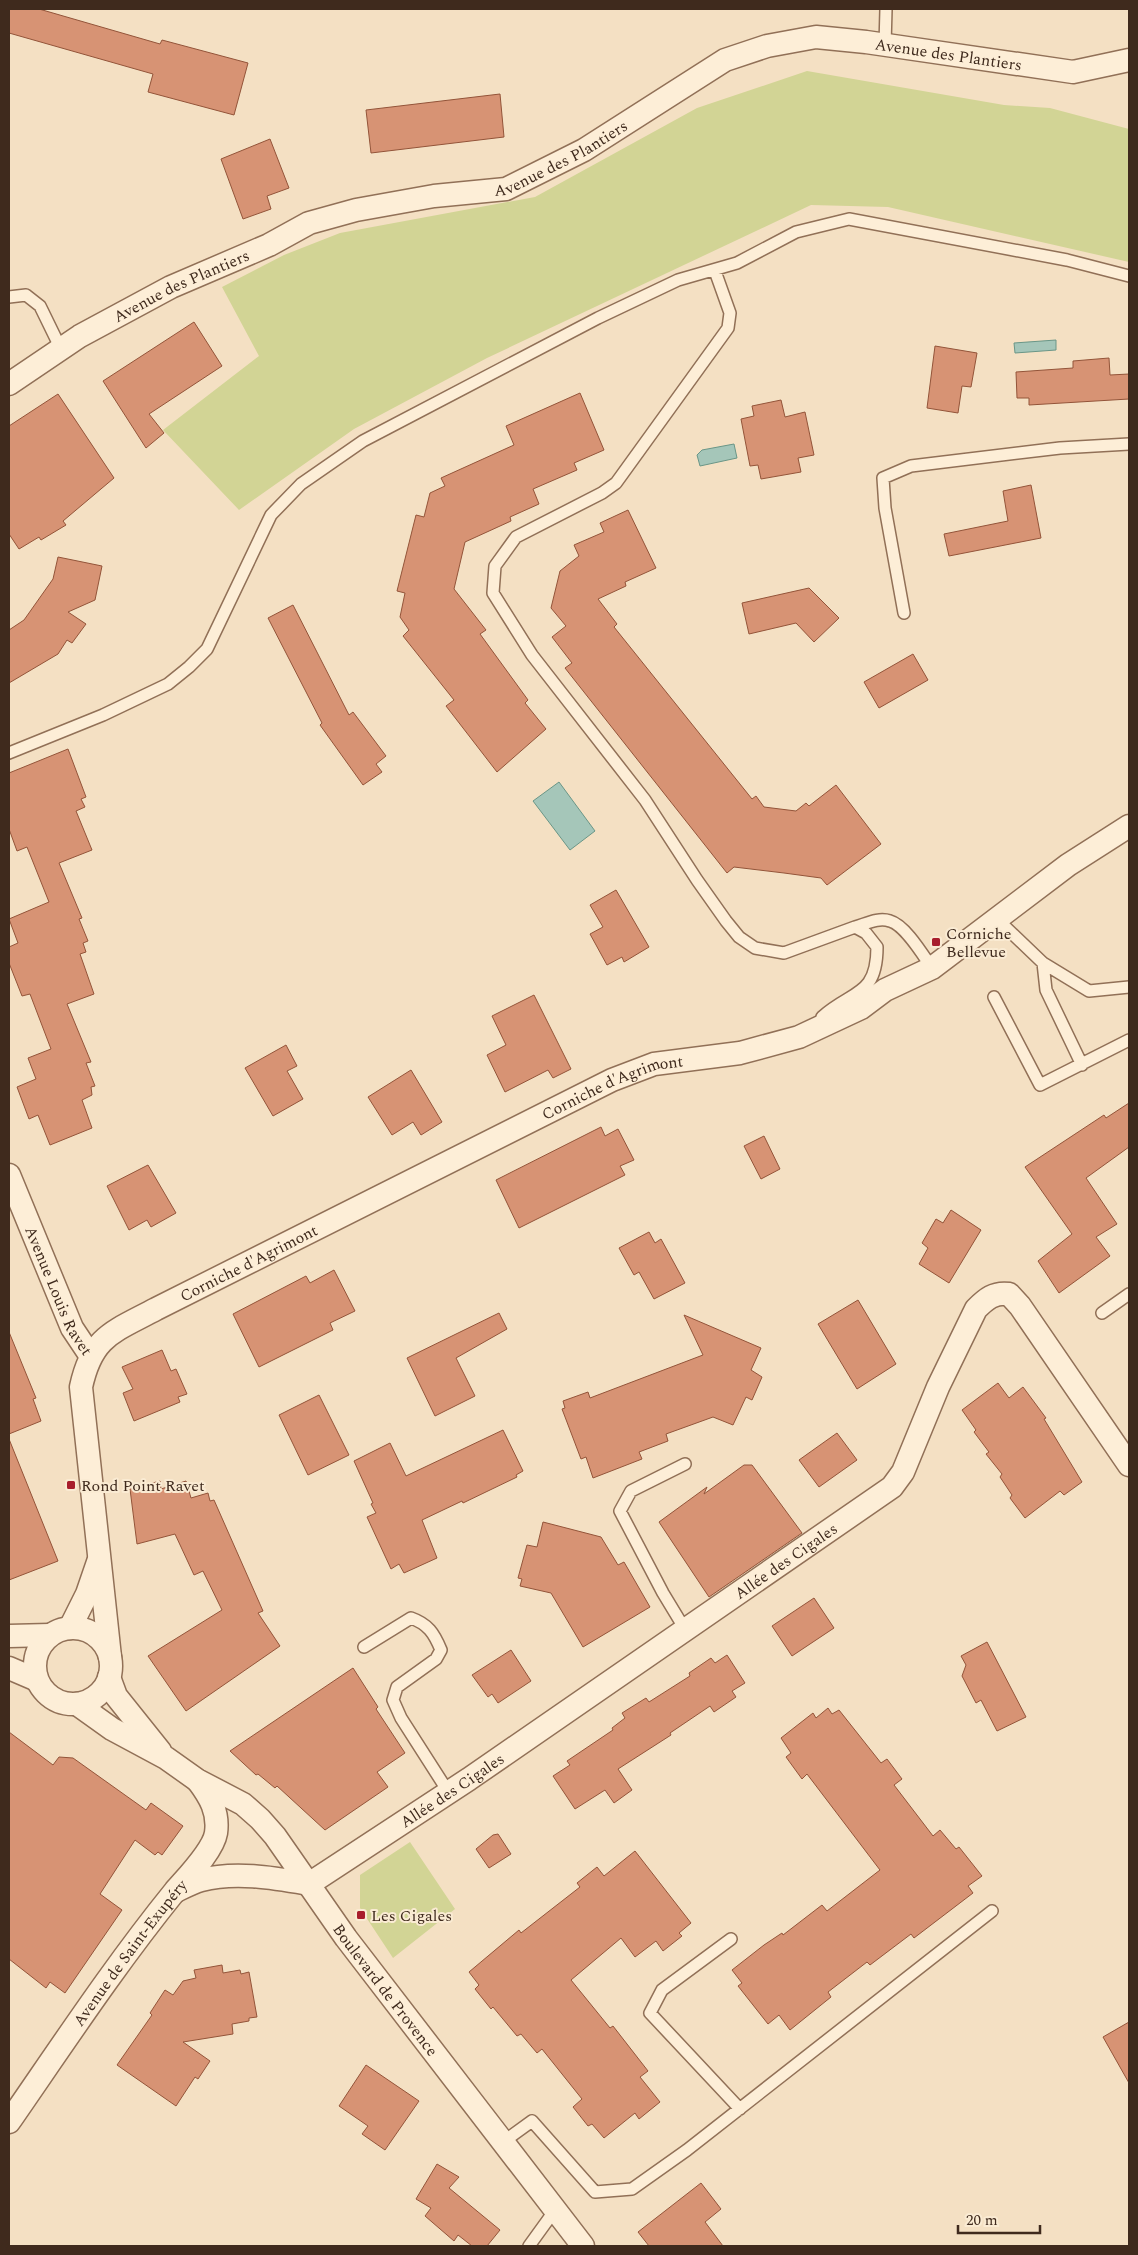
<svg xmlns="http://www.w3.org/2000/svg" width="1138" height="2255" viewBox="0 0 1138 2255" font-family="Spectral,serif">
	<rect width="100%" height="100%" fill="#f4e0c3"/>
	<!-- green -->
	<path fill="#d2d495" d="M 807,71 L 1004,105 L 1050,108 L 1129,129 L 1129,262 L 888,207 L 811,205 L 487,358 L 354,429 L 239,510 L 163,430 L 259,356 L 222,287 L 284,255 L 340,233 L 535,197 L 697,108 Z
		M 410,1842 L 455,1909 L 393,1958 L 360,1908 L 360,1875 Z"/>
	<!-- water -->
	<path fill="#a5c6b9" stroke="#6a9687" d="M 1056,340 L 1056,350 L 1015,353 L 1014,343 Z
		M 734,444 L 737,458 L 700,466 L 697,455 L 702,450 Z
		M 559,782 L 595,831 L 570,850 L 533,801 Z"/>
	<!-- building -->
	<path fill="#d79374" stroke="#935439" d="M 9,9 L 39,9 L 160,44 L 162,40 L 248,63 L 234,115 L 148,92 L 153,74 L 9,33 Z
		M 500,94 L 504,137 L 371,153 L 366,110 Z
		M 270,139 L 289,188 L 267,196 L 271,209 L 243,219 L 221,159 Z
		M 194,322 L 222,366 L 149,414 L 164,433 L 146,448 L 103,381 Z
		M 935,346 L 977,353 L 971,387 L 962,386 L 958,413 L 927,408 Z
		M 1109,358 L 1110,375 L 1129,374 L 1129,399 L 1029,405 L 1029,398 L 1017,398 L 1016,372 L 1073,368 L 1073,361 Z
		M 580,393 L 604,450 L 574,463 L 577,470 L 533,489 L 539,504 L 510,517 L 511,521 L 465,542 L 454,589 L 486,630 L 480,634 L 528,700 L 525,703 L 546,729 L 497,772 L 446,706 L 454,700 L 403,636 L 409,630 L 400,617 L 405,593 L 397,591 L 416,515 L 424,517 L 430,493 L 445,486 L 441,478 L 514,445 L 506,426 Z
		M 58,394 L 114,478 L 63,521 L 66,525 L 41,540 L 39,537 L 19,549 L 9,534 L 9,426 Z
		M 781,400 L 785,417 L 805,412 L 814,455 L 798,458 L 801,472 L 761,479 L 758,465 L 750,466 L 741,419 L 754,416 L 752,406 Z
		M 1031,485 L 1041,538 L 949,556 L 944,534 L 1008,521 L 1003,491 Z
		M 628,510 L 656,568 L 625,582 L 626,586 L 598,599 L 617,624 L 614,627 L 752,799 L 756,796 L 764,807 L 796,811 L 806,803 L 809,806 L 836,785 L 881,844 L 827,885 L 821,878 L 784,873 L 734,867 L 727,873 L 565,668 L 572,663 L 552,637 L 566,626 L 551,608 L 560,571 L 579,556 L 574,545 L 604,532 L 600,523 Z
		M 58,557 L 102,566 L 95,600 L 68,612 L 86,624 L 72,643 L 67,640 L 58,654 L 9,683 L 9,630 L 24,620 L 53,579 Z
		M 809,588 L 839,618 L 814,642 L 796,623 L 749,634 L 742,603 Z
		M 293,605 L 349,715 L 353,712 L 386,756 L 376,764 L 382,772 L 363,785 L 320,725 L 322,723 L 268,618 Z
		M 913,654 L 928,680 L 879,708 L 864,682 Z
		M 68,749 L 86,797 L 81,799 L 85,807 L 76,811 L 92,850 L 59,863 L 82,918 L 79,919 L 88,941 L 83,943 L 86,952 L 80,954 L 94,994 L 67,1004 L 91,1062 L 86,1063 L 95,1086 L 91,1087 L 92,1095 L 82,1100 L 92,1128 L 50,1145 L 38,1115 L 29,1119 L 17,1087 L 36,1079 L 28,1058 L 51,1049 L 30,994 L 22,996 L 9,963 L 9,947 L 18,943 L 9,919 L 49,902 L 27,847 L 17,851 L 9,829 L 9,773 Z
		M 616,890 L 649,947 L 624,962 L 622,957 L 607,965 L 590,934 L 603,927 L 590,905 Z
		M 534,995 L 571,1069 L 553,1078 L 548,1070 L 505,1092 L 487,1055 L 506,1045 L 492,1016 Z
		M 286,1045 L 297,1066 L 287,1071 L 303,1099 L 273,1116 L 245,1068 Z
		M 411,1070 L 442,1122 L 421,1135 L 413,1122 L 392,1135 L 368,1097 Z
		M 1129,1103 L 1129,1147 L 1086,1178 L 1117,1224 L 1096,1237 L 1110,1256 L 1059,1293 L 1038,1261 L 1072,1234 L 1025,1167 L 1104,1115 L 1106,1118 Z
		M 601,1127 L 605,1136 L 618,1129 L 634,1160 L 620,1166 L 625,1175 L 519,1228 L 496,1180 Z
		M 764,1136 L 780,1169 L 761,1179 L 744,1146 Z
		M 148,1165 L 176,1213 L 151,1227 L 147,1220 L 129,1230 L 107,1186 Z
		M 951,1210 L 981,1230 L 949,1283 L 919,1264 L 928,1248 L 922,1243 L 936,1219 L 943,1223 Z
		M 649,1232 L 655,1243 L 661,1239 L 685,1283 L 654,1299 L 639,1272 L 634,1275 L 619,1248 Z
		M 334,1270 L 355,1311 L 330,1323 L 333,1330 L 259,1367 L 233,1314 L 306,1276 L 310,1283 Z
		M 858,1300 L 896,1364 L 857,1389 L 818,1324 Z
		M 499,1313 L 507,1329 L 456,1358 L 475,1396 L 435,1416 L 407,1358 Z
		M 684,1315 L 761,1348 L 751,1370 L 762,1377 L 752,1400 L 746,1397 L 733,1425 L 713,1417 L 666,1434 L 668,1441 L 639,1452 L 642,1459 L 593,1478 L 586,1457 L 581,1459 L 562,1409 L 565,1408 L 563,1401 L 588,1392 L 590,1398 L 703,1355 Z
		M 9,1332 L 36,1398 L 33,1399 L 41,1421 L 9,1434 Z
		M 162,1350 L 171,1371 L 176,1369 L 187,1394 L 178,1397 L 180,1402 L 134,1421 L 123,1393 L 133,1389 L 122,1367 Z
		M 998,1383 L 1009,1398 L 1023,1387 L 1046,1418 L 1044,1419 L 1082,1482 L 1064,1495 L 1060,1491 L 1025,1518 L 1010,1498 L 1012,1495 L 1000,1477 L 1002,1474 L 986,1454 L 989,1452 L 974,1432 L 976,1430 L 962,1410 Z
		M 319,1395 L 349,1455 L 308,1475 L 279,1415 Z
		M 503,1430 L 523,1471 L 516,1475 L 517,1477 L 463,1503 L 462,1501 L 422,1520 L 437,1558 L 404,1573 L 399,1564 L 391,1569 L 367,1517 L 376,1513 L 371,1504 L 373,1503 L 354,1461 L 390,1443 L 406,1476 Z
		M 837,1433 L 857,1460 L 819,1487 L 799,1460 Z
		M 9,1439 L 58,1561 L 9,1580 Z
		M 744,1465 L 752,1465 L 802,1533 L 709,1597 L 659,1522 L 707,1487 L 704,1494 Z
		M 160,1481 L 161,1489 L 186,1481 L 191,1498 L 208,1493 L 210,1501 L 214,1500 L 263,1611 L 258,1613 L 280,1646 L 186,1711 L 148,1656 L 222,1610 L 203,1571 L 194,1575 L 175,1534 L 137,1544 L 130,1489 Z
		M 543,1522 L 601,1537 L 618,1565 L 624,1562 L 650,1607 L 583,1647 L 551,1593 L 520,1586 L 522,1579 L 518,1578 L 527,1545 L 537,1547 Z
		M 814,1598 L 834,1628 L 792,1656 L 772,1626 Z
		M 987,1642 L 1026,1717 L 997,1731 L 981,1700 L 976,1703 L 962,1676 L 966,1665 L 961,1656 Z
		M 511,1650 L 531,1681 L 498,1703 L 492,1694 L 488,1697 L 472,1675 Z
		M 727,1655 L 745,1683 L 732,1691 L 736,1697 L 714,1712 L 710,1706 L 670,1733 L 671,1735 L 618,1769 L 632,1790 L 614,1803 L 605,1790 L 575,1809 L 553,1776 L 570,1765 L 567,1761 L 613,1730 L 612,1728 L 625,1718 L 622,1713 L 646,1698 L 649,1702 L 690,1676 L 689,1673 L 711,1658 L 715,1663 Z
		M 353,1668 L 378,1707 L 376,1709 L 405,1753 L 377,1772 L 388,1787 L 325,1830 L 277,1786 L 275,1788 L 258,1774 L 256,1775 L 230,1751 Z
		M 828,1708 L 832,1714 L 839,1710 L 881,1763 L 887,1759 L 902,1779 L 894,1785 L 933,1836 L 940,1830 L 956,1849 L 959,1847 L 982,1876 L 968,1886 L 973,1893 L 914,1938 L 911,1934 L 870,1965 L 867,1962 L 828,1992 L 831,1997 L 790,2030 L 779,2015 L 768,2024 L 738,1986 L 742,1983 L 732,1970 L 764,1945 L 782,1933 L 783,1935 L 822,1905 L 827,1911 L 880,1870 L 807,1774 L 802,1779 L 786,1757 L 791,1753 L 781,1738 L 813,1713 L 816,1718 Z
		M 9,1732 L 53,1765 L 59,1757 L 73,1758 L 146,1810 L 151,1803 L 183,1826 L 162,1855 L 158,1852 L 155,1855 L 135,1840 L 100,1894 L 122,1910 L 65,1993 L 50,1982 L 46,1988 L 9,1959 Z
		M 498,1834 L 511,1854 L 489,1868 L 476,1849 L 493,1835 Z
		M 635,1851 L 691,1923 L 679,1933 L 682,1936 L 663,1951 L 656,1941 L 635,1957 L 621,1938 L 571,1980 L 610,2028 L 613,2026 L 648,2071 L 640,2077 L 660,2102 L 639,2119 L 635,2113 L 604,2138 L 592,2124 L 588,2126 L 573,2107 L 582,2099 L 542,2049 L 537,2053 L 521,2034 L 517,2036 L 493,2007 L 491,2009 L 475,1989 L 479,1985 L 469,1972 L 519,1930 L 521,1933 L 580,1887 L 577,1883 L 597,1867 L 604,1876 Z
		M 222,1965 L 223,1973 L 240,1970 L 241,1974 L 249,1972 L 257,2017 L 249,2018 L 249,2021 L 232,2024 L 233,2034 L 183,2042 L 210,2061 L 198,2079 L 195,2077 L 176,2106 L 117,2065 L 152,2015 L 150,2013 L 165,1990 L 173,1995 L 183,1981 L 196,1978 L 194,1970 Z
		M 1129,2022 L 1129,2083 L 1103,2037 Z
		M 366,2065 L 419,2101 L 385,2150 L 362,2134 L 368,2126 L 339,2106 Z
		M 437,2164 L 459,2177 L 449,2188 L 500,2230 L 487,2246 L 472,2246 L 458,2235 L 454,2241 L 425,2216 L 431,2208 L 416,2199 Z
		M 701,2183 L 721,2209 L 705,2222 L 723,2246 L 649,2246 L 638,2232 Z"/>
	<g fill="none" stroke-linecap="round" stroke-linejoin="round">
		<defs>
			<path id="service" d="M 885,45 L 886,9
				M 715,271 L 730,313 L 728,328 L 616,483 L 602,493 L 516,537 L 495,566 L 493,593 L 532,655 L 645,800 L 697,880 L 726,921 L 739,937 L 755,948 L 784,953 L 855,927 L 866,933 L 877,947 C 877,997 852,990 822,1017
				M 9,297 L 26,295 L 40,306 L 61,349
				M 904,613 L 885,508 L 883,478 L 911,466 L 1060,448 L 1129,444
				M 9,753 L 103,715 L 168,684 L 189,667 L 207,649 L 271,515 L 301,484 L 363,441 L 598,318 L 678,280 L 737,263 L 796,232 L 849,219 L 1067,260 L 1129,276
				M 997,919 L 1043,963 L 1089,991 L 1129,987
				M 855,927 C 866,924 878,917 890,921 C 905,925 923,955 932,968
				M 1043,963 L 1046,990 L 1082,1065
				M 994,997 L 1040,1085 L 1129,1040
				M 1102,1313 L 1129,1294
				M 685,1464 L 631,1491 L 620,1511 L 663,1593 L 686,1631
				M 364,1647 L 411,1618 C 428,1624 434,1633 441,1650 L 436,1659 L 397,1687 L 393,1700 L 401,1718 L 449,1793
				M 731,1939 L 662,1990 L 650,2013 L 740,2109
				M 503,2142 L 532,2121 L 595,2192 L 632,2189 L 687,2150 L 992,1911
				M 529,2246 L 555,2210"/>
			<g id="minor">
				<path id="s1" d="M 9,384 L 80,336 L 171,287 L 269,245 L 309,223 L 356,210 L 434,196 L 506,189 L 584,150 L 725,60 L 767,46 L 816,37 L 866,42 L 1073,72 L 1129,60"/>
				<path id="s2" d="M 9,1175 L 72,1328 L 90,1355"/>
				<path d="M 70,1628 L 87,1594 L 98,1562"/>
				<circle cx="73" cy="1666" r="38"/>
				<path d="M 9,1636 L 50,1635"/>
				<path id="s3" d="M 110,1657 L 81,1387 C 92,1336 113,1332 156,1309 L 612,1080 L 654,1064 L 740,1053 L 799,1037 L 861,1008 L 885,990 L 932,968 L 1068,865 L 1129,826"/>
				<path d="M 9,1668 L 37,1680"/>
				<path d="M 109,1677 L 116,1696 L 160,1751"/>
				<path id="s4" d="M 77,1704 L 112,1729 L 166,1758 L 197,1780 L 243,1804 L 260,1819 L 275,1836 L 346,1938 L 583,2246"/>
				<path id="s5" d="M 309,1884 L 469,1779 L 892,1487 L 903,1472 L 938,1387 L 976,1309 C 986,1299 994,1292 1009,1294 L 1020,1306 L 1129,1465"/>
				<path d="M 176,1891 C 184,1887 193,1882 201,1880 C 236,1871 274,1878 309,1884"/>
				<path id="s6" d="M 9,2122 C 63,2044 115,1965 175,1891 C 187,1877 213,1851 216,1833 C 219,1812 210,1797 198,1781"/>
			</g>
		</defs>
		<!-- service casing -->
		<use href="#service" stroke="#917057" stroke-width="14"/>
		<!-- minor casing -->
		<use href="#minor" stroke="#917057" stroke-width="25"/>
		<!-- service -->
		<use href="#service" stroke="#fdeed7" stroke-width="11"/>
		<!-- minor -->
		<use href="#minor" stroke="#fdeed7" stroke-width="22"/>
	</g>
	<!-- markers -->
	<g fill="#a81e2c" stroke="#faebd3" stroke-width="2">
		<rect x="931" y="937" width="10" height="10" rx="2.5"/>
		<rect x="66" y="1480" width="10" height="10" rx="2.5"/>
		<rect x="356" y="1910" width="10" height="10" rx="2.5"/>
	</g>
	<g text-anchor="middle" stroke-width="4" stroke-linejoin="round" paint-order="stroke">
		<!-- street labels -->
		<g font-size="16" fill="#3f2a1d" stroke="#faebd3">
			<text dy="6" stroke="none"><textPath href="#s1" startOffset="1024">Avenue des Plantiers</textPath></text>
			<text dy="6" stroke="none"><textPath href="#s1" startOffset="604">Avenue des Plantiers</textPath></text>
			<text dy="6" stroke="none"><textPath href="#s1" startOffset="199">Avenue des Plantiers</textPath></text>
			<text dy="6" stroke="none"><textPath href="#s3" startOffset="894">Corniche d'Agrimont</textPath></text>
			<text dy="6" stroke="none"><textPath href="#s3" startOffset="489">Corniche d'Agrimont</textPath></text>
			<text dy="6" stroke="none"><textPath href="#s2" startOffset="126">Avenue Louis Ravet</textPath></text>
			<text dy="6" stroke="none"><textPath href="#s5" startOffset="576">Allée des Cigales</textPath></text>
			<text dy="6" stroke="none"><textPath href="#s5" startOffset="171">Allée des Cigales</textPath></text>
			<text dy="6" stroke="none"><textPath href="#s6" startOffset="208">Avenue de Saint-Exupéry</textPath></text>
			<text dy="6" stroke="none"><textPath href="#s4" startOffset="429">Boulevard de Provence</textPath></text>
		</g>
		<!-- poi labels -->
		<g font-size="16" fill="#3f2a1d" stroke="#faebd3" text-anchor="start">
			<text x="946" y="939">Corniche<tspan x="946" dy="18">Bellevue</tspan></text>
			<text x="81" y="1491">Rond Point Ravet</text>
			<text x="371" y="1921">Les Cigales</text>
		</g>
	</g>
	<!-- border -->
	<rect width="1138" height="2255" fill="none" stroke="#3f2a1d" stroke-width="20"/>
	<!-- scale -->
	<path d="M958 2225v8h82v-8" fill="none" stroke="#3f2a1d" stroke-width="2.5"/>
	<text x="966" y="2225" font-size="15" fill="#3f2a1d" stroke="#faebd3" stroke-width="4" paint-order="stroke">20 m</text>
</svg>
